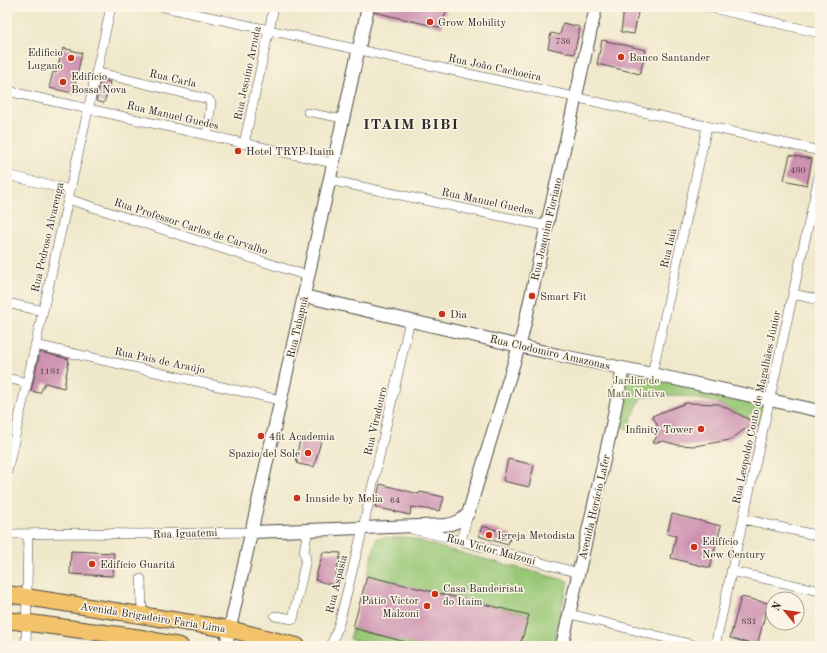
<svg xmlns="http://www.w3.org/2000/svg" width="827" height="653" viewBox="0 0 827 653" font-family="'Old Standard TT',serif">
	<rect width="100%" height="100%" fill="#fcf5e5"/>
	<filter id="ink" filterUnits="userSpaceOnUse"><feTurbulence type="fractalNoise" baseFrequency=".025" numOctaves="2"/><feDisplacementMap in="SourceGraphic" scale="8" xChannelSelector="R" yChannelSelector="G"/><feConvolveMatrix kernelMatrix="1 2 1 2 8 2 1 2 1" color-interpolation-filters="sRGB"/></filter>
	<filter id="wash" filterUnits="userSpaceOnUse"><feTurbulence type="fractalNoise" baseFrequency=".012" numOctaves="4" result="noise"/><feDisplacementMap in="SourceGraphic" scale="16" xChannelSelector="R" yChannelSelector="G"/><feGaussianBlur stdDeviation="0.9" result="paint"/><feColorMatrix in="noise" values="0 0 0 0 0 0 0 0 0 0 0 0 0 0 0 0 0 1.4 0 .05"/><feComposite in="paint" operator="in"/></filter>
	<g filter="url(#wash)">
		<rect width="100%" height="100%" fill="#f0e8cb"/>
		<!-- green -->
		<path fill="#98c776" stroke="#627950" d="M 626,373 L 765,402 L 760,429 L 750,419 L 718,403 L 679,395 L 641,397 L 627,430 L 615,420 Z
			M 408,537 L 442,548 L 568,581 L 553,646 L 520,646 L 529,615 L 367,576 L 377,538 Z
			M 353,628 L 421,646 L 374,646 L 350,639 Z"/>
		<g id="blocks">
			<!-- building -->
			<path fill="#cd91b0" d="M 375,7 L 447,7 L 442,28 L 374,12 Z
				M 624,9 L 638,12 L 634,34 L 621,32 Z
				M 563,23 L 580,27 L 574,54 L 548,48 L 551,33 L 560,35 Z
				M 602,40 L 646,50 L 640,74 L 597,64 Z
				M 63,48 L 82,53 L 73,93 L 49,88 L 53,72 L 56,73 Z
				M 101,79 L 110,82 L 104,103 L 96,101 Z
				M 790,155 L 812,159 L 807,185 L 784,180 Z
				M 40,352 L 69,359 L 64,388 L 45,383 L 40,393 L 31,391 Z
				M 686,403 L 719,404 L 748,419 L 752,424 L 730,440 L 695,446 L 678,445 L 663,441 L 653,443 L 658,434 L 657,424 L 652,416 Z
				M 304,437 L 321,441 L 314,467 L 298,464 L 296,459 L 300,439 Z
				M 508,459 L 534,465 L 529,487 L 503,481 Z
				M 380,484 L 419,494 L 420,492 L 444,497 L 440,511 L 411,507 L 410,515 L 375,507 Z
				M 672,514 L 721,526 L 710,568 L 671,558 L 676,536 L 667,534 Z
				M 482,526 L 511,534 L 508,545 L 479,536 Z
				M 71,551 L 114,553 L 113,576 L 70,574 Z
				M 323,552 L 341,553 L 333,585 L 315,580 Z
				M 367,576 L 529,615 L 520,646 L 421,646 L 353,628 Z
				M 741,597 L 768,603 L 757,646 L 750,646 L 751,644 L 730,638 Z"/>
		</g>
	</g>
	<g filter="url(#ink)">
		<use href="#blocks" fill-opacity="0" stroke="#494743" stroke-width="1"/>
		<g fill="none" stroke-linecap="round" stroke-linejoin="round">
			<defs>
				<path id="pedestrian" d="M 307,112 L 343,119"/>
				<path id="minor" d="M 164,7 L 820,151
					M 708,7 L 820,33
					M 96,72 L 208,99 L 211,103 L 207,135
					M 7,91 L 333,163
					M 244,144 L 274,7
					M 7,175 L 70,190
					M 329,180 L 547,226
					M 68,199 L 308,276
					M 793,294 L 820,300
					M 7,303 L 43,311
					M 35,345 L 280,400
					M 652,374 L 707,127
					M 7,378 L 27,383
					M 7,472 L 111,7
					M 743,519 L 820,536
					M 412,529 L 446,537 L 579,573
					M 7,534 L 82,533 L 138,534 L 251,532
					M 461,541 L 468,514
					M 731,571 L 820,591
					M 141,579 L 142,615
					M 570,614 L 698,646
					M 275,616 L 293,619 L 306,559 L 304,552 L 308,529
					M 26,646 L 28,535
					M 331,646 L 339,624 L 363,528 L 410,320
					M 715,646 L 820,172"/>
				<path id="tertiary" d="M 304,296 L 558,355 L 652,374 L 820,411
					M 251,532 L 445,525 C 455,524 461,521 468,514 L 522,336 L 596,7
					M 226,646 L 368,7
					M 562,646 L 612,425 L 623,368"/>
				<path id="trunk" d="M 7,594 L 229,629 L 297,646
					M 7,620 L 142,638 L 180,646"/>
			</defs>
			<!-- pedestrian casing -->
			<use href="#pedestrian" stroke="#494743" stroke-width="8"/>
			<!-- minor casing -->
			<use href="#minor" stroke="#494743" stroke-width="10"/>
			<!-- tertiary casing -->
			<use href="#tertiary" stroke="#494743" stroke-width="14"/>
			<!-- trunk casing -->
			<use href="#trunk" stroke="#494743" stroke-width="18"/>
			<!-- pedestrian -->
			<use href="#pedestrian" stroke="#fff" stroke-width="7"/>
			<!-- minor -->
			<use href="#minor" stroke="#fff" stroke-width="9"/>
			<!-- tertiary -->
			<use href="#tertiary" stroke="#fff" stroke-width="12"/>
			<!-- trunk -->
			<use href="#trunk" stroke="#f2c36a" stroke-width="16"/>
		</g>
	</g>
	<!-- markers -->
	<g fill="#c8321e" stroke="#fcf5e5" stroke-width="1.5">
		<circle cx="430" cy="22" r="4"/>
		<circle cx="621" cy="57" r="4"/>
		<circle cx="71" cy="58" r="4"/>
		<circle cx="63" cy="82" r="4"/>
		<circle cx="238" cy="151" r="4"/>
		<circle cx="532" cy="296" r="4"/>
		<circle cx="442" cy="314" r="4"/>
		<circle cx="701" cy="429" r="4"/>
		<circle cx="261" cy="436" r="4"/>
		<circle cx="308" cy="453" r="4"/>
		<circle cx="297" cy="498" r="4"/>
		<circle cx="489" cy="535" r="4"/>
		<circle cx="694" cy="547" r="4"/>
		<circle cx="92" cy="564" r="4"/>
		<circle cx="435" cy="594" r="4"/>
		<circle cx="427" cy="606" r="4"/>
	</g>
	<g text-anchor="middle" stroke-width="3" stroke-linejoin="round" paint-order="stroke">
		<!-- number labels -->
		<g font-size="9" fill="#54444c">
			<text x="563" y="44">736</text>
			<text x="798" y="173">480</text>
			<text x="50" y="374">1181</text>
			<text x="395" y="503">64</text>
			<text x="749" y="624">831</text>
		</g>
		<!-- poi labels -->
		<g font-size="11" fill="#2b2b2b" stroke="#fcf5e5" text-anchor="start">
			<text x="438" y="26">Grow Mobility</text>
			<text x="63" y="56" text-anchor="end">Edificio<tspan x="63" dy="13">Lugano</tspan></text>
			<text x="629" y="61">Banco Santander</text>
			<text x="71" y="80">Edifício<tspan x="71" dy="13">Bossa Nova</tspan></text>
			<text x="246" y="155">Hotel TRYP Itaim</text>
			<text x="540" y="300">Smart Fit</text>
			<text x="450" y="318">Dia</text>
			<text x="693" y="433" text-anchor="end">Infinity Tower</text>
			<text x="269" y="440">4fit Academia</text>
			<text x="300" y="457" text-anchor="end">Spazio del Sole</text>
			<text x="305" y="502">Innside by Melia</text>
			<text x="497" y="539">Igreja Metodista</text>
			<text x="702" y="545">Edifício<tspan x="702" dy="13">New Century</tspan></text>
			<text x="100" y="568">Edifício Guaritá</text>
			<text x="443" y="592">Casa Bandeirista<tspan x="443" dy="13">do Itaim</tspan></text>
			<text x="419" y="604" text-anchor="end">Pátio Victor<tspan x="419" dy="13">Malzoni</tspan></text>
		</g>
		<!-- street labels -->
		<g font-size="11" fill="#2b2b2b" stroke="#fcf5e5">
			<text transform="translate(495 67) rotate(12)" y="4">Rua João Cachoeira</text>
			<text transform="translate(247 73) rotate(-78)" y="4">Rua Jesuíno Arruda</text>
			<text transform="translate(173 78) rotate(13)" y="4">Rua Carla</text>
			<text transform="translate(173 115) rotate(13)" y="4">Rua Manuel Guedes</text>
			<text transform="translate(488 201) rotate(12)" y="4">Rua Manuel Guedes</text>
			<text transform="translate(191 226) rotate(18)" y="4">Rua Professor Carlos de Carvalho</text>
			<text transform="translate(546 229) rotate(-77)" y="4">Rua Joaquim Floriano</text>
			<text transform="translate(47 237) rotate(-77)" y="4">Rua Pedroso Alvarenga</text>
			<text transform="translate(668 248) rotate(-77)" y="4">Rua Iaiá</text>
			<text transform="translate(297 327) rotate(-77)" y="4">Rua Tabapuã</text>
			<text transform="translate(550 352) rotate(13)" y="4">Rua Clodomiro Amazonas</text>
			<text transform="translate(160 360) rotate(12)" y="4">Rua Pais de Araújo</text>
			<text transform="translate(756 407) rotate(-78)" y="4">Rua Leopoldo Couto de Magalhães Júnior</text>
			<text transform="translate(375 421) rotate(-77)" y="4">Rua Viradouro</text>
			<text transform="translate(594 507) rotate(-77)" y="4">Avenida Horácio Lafer</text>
			<text transform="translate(185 533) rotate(-2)" y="4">Rua Iguatemi</text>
			<text transform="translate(491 549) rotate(15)" y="4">Rua Victor Malzoni</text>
			<text transform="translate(336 584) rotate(-76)" y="4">Rua Aspásia</text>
			<text transform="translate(153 617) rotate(9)" y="4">Avenida Brigadeiro Faria Lima</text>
		</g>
		<!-- park labels -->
		<g font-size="11" fill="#4c5a42" stroke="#fcf5e5">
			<text x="636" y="384">Jardim de<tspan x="636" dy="13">Mata Nativa</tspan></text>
		</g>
		<!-- district labels -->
		<g font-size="15" font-weight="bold" letter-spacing="1" fill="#2b2b2b" stroke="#fcf5e5">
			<text x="411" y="129">ITAIM BIBI</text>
		</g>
	</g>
	<!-- margin -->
	<rect width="827" height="653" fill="none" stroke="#fcf5e5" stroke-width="24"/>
	<!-- north arrow -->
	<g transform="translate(785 611) rotate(299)"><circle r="19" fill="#fcf5e5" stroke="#a8a49b"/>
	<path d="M0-3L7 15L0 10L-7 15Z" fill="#c8321e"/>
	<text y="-6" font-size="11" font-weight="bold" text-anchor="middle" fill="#2b2b2b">N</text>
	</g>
</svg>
